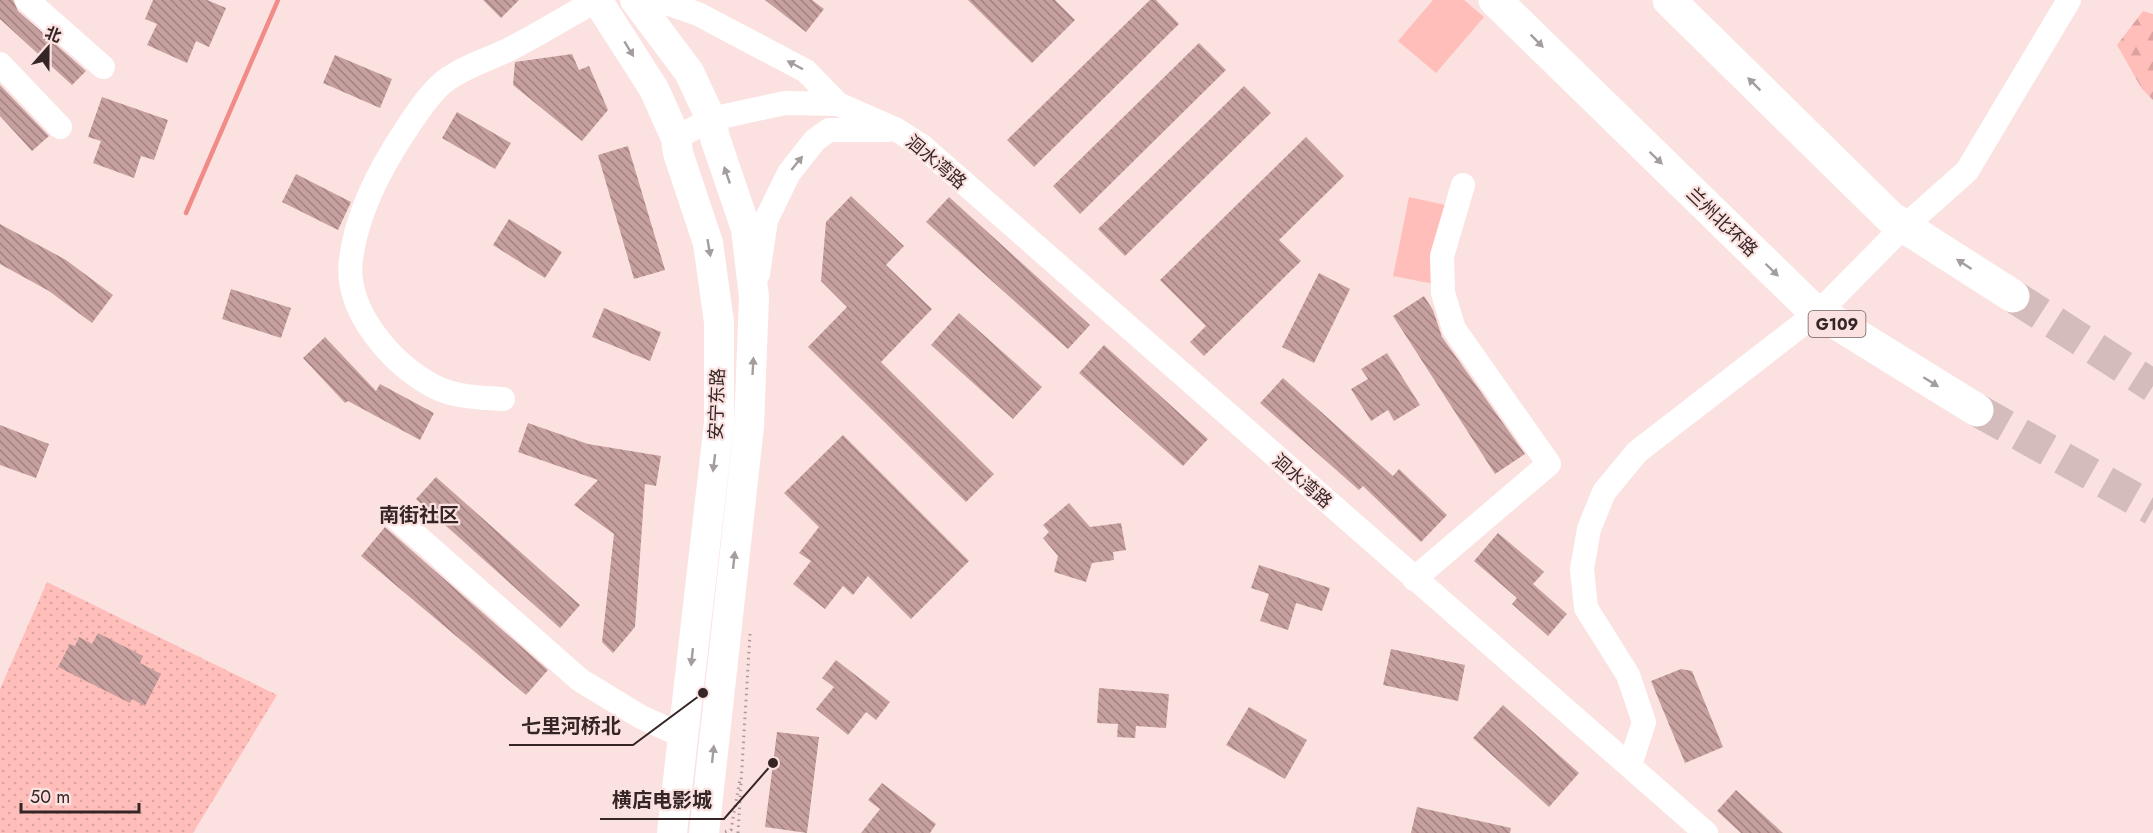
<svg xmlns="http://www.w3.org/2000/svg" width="2153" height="833" viewBox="0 0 2153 833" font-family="Jost,'Noto Sans SC',sans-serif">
	<defs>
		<pattern id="forest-firs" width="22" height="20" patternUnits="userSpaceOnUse" patternTransform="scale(1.5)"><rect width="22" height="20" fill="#ffbeba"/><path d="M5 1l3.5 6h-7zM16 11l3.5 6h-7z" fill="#dba3a0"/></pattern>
		<pattern id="park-dots" width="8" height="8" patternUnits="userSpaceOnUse" patternTransform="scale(1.5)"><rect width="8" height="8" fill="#ffbeba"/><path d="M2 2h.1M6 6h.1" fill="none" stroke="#dba3a0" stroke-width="1.8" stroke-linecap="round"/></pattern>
		<pattern id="building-back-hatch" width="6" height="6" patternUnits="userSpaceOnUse" patternTransform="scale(1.5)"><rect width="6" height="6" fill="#c6a09e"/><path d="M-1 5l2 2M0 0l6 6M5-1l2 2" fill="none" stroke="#a28281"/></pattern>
	</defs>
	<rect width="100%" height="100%" fill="#fbe2e1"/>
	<!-- forest -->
	<path fill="url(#forest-firs)" d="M 2143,11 L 2153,14 L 2153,100 L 2142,89 L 2117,45 Z"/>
	<!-- park -->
	<path fill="url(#park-dots)" d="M 47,582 L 277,695 L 193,833 L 0,833 L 0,689 Z"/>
	<!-- pitch -->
	<path fill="#ffbeba" d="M 1433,0 L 1464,0 L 1484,17 L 1436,73 L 1398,41 Z
		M 1409,197 L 1450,206 L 1434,284 L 1393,276 Z"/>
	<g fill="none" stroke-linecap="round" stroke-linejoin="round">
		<!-- stream -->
		<path stroke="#f28b87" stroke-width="4.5" d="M 186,213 L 278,0"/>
	</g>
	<!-- building -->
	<path fill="url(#building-back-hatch)" d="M 0,0 L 13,0 L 18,11 L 86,71 L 72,85 L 0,19 Z
		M 153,0 L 207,0 L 226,8 L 209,47 L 196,41 L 187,63 L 147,45 L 157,24 L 145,19 Z
		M 483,0 L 519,0 L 501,18 Z
		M 765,0 L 812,0 L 824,9 L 806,32 Z
		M 968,0 L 1055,0 L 1075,20 L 1032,63 Z
		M 1150,0 L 1156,0 L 1179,24 L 1034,167 L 1007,140 Z
		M 1199,43 L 1226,70 L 1080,214 L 1053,186 Z
		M 572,54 L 579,70 L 589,66 L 608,110 L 582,141 L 513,85 L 515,62 Z
		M 335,55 L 392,79 L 380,108 L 323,83 Z
		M 0,85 L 49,136 L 32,151 L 0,116 Z
		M 1244,86 L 1271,113 L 1125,256 L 1098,229 Z
		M 102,97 L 168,120 L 154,160 L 141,156 L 134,178 L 93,163 L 101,141 L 88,137 Z
		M 457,112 L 511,143 L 495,169 L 442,138 Z
		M 1306,137 L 1344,176 L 1279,240 L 1301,261 L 1204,356 L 1190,342 L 1206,326 L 1160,280 Z
		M 628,146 L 665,270 L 634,279 L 598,155 Z
		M 296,174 L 351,202 L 338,230 L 282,202 Z
		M 851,196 L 904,246 L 886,265 L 932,309 L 881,362 L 994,474 L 966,502 L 808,347 L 847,307 L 821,281 L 826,222 Z
		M 949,197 L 1090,325 L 1068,349 L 926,222 Z
		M 509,219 L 562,252 L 545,278 L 493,245 Z
		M 0,224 L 66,260 L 113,295 L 92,323 L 49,291 L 0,264 Z
		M 1319,273 L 1350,289 L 1314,363 L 1282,347 Z
		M 231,289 L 291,308 L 281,338 L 222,319 Z
		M 1424,296 L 1433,310 L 1442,337 L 1525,454 L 1495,474 L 1393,316 Z
		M 604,308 L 661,332 L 650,361 L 592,337 Z
		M 959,313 L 1042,387 L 1013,419 L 931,345 Z
		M 325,337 L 376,391 L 380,384 L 434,413 L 420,440 L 348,401 L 345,403 L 303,358 Z
		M 1104,345 L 1208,439 L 1183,466 L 1079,373 Z
		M 1387,353 L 1420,405 L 1394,421 L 1388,410 L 1371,421 L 1351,389 L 1368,379 L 1361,369 Z
		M 1283,378 L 1393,476 L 1399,469 L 1447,515 L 1421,542 L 1363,486 L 1359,490 L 1260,403 Z
		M 528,423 L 588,444 L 661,456 L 656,486 L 645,484 L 635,627 L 613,653 L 602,642 L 614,534 L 574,505 L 598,480 L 518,452 Z
		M 0,425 L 49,444 L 36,478 L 0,465 Z
		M 843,435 L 969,561 L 911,619 L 868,576 L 853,595 L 843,586 L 825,609 L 793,584 L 811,561 L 799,553 L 819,527 L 784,493 Z
		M 436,477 L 580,605 L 560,628 L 416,499 Z
		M 1069,503 L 1090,527 L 1121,523 L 1126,550 L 1113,552 L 1114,560 L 1092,563 L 1086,582 L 1054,572 L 1058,556 L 1043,538 L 1049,532 L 1043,525 Z
		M 385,527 L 548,670 L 526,695 L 361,556 Z
		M 1498,533 L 1544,572 L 1533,584 L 1567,614 L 1548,636 L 1512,604 L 1517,598 L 1474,561 Z
		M 1259,565 L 1330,588 L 1322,611 L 1296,603 L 1288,630 L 1260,621 L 1269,594 L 1251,588 Z
		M 98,633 L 143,656 L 140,663 L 161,674 L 145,706 L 132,699 L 130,703 L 58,667 L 70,644 L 75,646 L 79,637 L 92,644 Z
		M 1391,649 L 1465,665 L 1458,701 L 1383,685 Z
		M 836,660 L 890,702 L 876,720 L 866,712 L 848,735 L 816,709 L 834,687 L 822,678 Z
		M 1681,669 L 1692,671 L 1723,747 L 1685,763 L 1651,681 Z
		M 1099,688 L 1169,694 L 1166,728 L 1136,726 L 1135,738 L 1117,737 L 1118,724 L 1097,723 Z
		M 1503,705 L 1579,773 L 1549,807 L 1473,738 Z
		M 1249,707 L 1307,740 L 1285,779 L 1226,745 Z
		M 777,732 L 819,737 L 807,833 L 765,827 Z
		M 882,783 L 936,824 L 930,833 L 861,833 L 880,809 L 868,800 Z
		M 1736,790 L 1783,833 L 1741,833 L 1717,811 Z
		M 1417,807 L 1511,828 L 1510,833 L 1411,833 Z"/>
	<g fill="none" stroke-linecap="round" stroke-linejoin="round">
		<!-- highway-tunnel -->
		<path stroke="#d3bcbb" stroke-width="33" stroke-dasharray="33 16" stroke-linecap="butt" d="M 2013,296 L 2153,386
			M 1977,410 L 2153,509"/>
		<!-- path -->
		<path stroke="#ac9796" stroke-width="3" stroke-dasharray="1.5 4.5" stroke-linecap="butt" d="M 725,832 L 731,830 L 740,779
			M 738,833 L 750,634"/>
		<!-- minor -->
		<path stroke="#fff" stroke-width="24" d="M 27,0 L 103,67
			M 657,0 L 698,14 L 806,71 L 838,104
			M 0,64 L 60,127
			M 676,138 L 711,119 L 785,103 L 838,104 L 897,130 L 922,146 L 1706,833
			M 758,274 L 766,220 L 789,173 L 815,140 L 829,130 L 887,130
			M 503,399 C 479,398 454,397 433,386 C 391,363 344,310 351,259 C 356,220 373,183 393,150 C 405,131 427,94 445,81 C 463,67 489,59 510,49 C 539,34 568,16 597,0
			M 394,516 L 580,680 L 641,717 L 683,736
			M 1414,579 L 1549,464 L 1454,329 L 1443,293 L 1442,256 L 1463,185
			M 1630,765 L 1644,722 L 1628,675 L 1586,608 L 1582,569 L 1589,529 L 1604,492 L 1637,452 L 1822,309 L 1895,235 L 1967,171 L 2069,0"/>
		<!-- major -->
		<path stroke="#fff" stroke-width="30" d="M 597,0 L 654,89 L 676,138 L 678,153 L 708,243 L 719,322 L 719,423 L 672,833
			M 635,0 L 689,72 L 711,119 L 715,138 L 746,229 L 754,297 L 749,426 L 704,833"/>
		<!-- highway -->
		<path stroke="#fff" stroke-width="33" d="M 1495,0 L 1809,306 L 1977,410
			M 1669,0 L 1891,218 L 2013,296"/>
	</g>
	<!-- one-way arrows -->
	<defs><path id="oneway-solid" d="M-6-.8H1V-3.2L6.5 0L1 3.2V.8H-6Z" transform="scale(1.5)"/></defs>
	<g fill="#a49d9d">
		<use href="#oneway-solid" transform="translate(1537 41) rotate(45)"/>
		<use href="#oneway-solid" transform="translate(629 49) rotate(59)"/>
		<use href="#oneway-solid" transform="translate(795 65) rotate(-152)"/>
		<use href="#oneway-solid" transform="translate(1754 84) rotate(-135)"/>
		<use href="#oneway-solid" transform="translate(1656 158) rotate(44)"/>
		<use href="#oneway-solid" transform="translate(797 163) rotate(-51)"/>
		<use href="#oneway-solid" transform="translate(727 175) rotate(-109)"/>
		<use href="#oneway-solid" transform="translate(709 248) rotate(80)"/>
		<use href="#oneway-solid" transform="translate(1964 264) rotate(-147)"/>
		<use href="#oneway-solid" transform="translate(1772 270) rotate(44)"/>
		<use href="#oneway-solid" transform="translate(753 366) rotate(-87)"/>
		<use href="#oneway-solid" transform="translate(1931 382) rotate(32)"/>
		<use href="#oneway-solid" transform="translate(714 463) rotate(97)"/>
		<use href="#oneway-solid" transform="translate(734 560) rotate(-84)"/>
		<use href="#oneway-solid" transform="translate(692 657) rotate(96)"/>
		<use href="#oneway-solid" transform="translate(713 754) rotate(-84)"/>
	</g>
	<g text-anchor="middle" stroke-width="4.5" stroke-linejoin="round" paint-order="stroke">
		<!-- shield labels -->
		<rect fill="#fbe2e1" stroke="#705e5d" stroke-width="1.5" x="1808.5" y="311" width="57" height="26" rx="4.5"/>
		<g font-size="16" font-weight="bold" fill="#352625">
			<text x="1837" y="330">G109</text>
		</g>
		<!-- street labels -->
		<g font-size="18" fill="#352625" stroke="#fbe2e1">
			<text transform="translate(936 162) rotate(40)" y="6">洄水湾路</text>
			<text transform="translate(1722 222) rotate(44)" y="6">兰州北环路</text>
			<text transform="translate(717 404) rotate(-88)" y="6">安宁东路</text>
			<text transform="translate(1302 481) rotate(41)" y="6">洄水湾路</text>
		</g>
		<!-- neighbourhood labels -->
		<g font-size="20" font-weight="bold" fill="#352625" stroke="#fbe2e1">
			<text x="419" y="522">南街社区</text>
		</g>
	</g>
	<!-- callouts -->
	<path fill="none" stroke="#352625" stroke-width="2" d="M703 693L633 745H509M773 763L724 819H600"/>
	<g fill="#352625" stroke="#fbe2e1" stroke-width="2">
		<circle cx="703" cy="693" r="6"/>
		<circle cx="773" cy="763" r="6"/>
	</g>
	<g font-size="20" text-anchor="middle" font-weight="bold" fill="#352625" stroke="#fbe2e1" stroke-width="4.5" stroke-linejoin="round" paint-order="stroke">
		<text x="571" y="733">七里河桥北</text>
		<text x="662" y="807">横店电影城</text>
	</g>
	<!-- north arrow -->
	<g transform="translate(48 48) rotate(21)" stroke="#fbe2e1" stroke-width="4.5" paint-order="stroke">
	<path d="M0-4.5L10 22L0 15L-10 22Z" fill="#352625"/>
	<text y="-9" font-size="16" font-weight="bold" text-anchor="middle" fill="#352625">北</text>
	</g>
	<!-- scale -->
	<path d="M21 803v9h118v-9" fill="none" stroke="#352625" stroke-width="3"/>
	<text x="30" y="803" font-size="18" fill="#352625" stroke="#fbe2e1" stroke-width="4.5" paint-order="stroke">50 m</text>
</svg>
